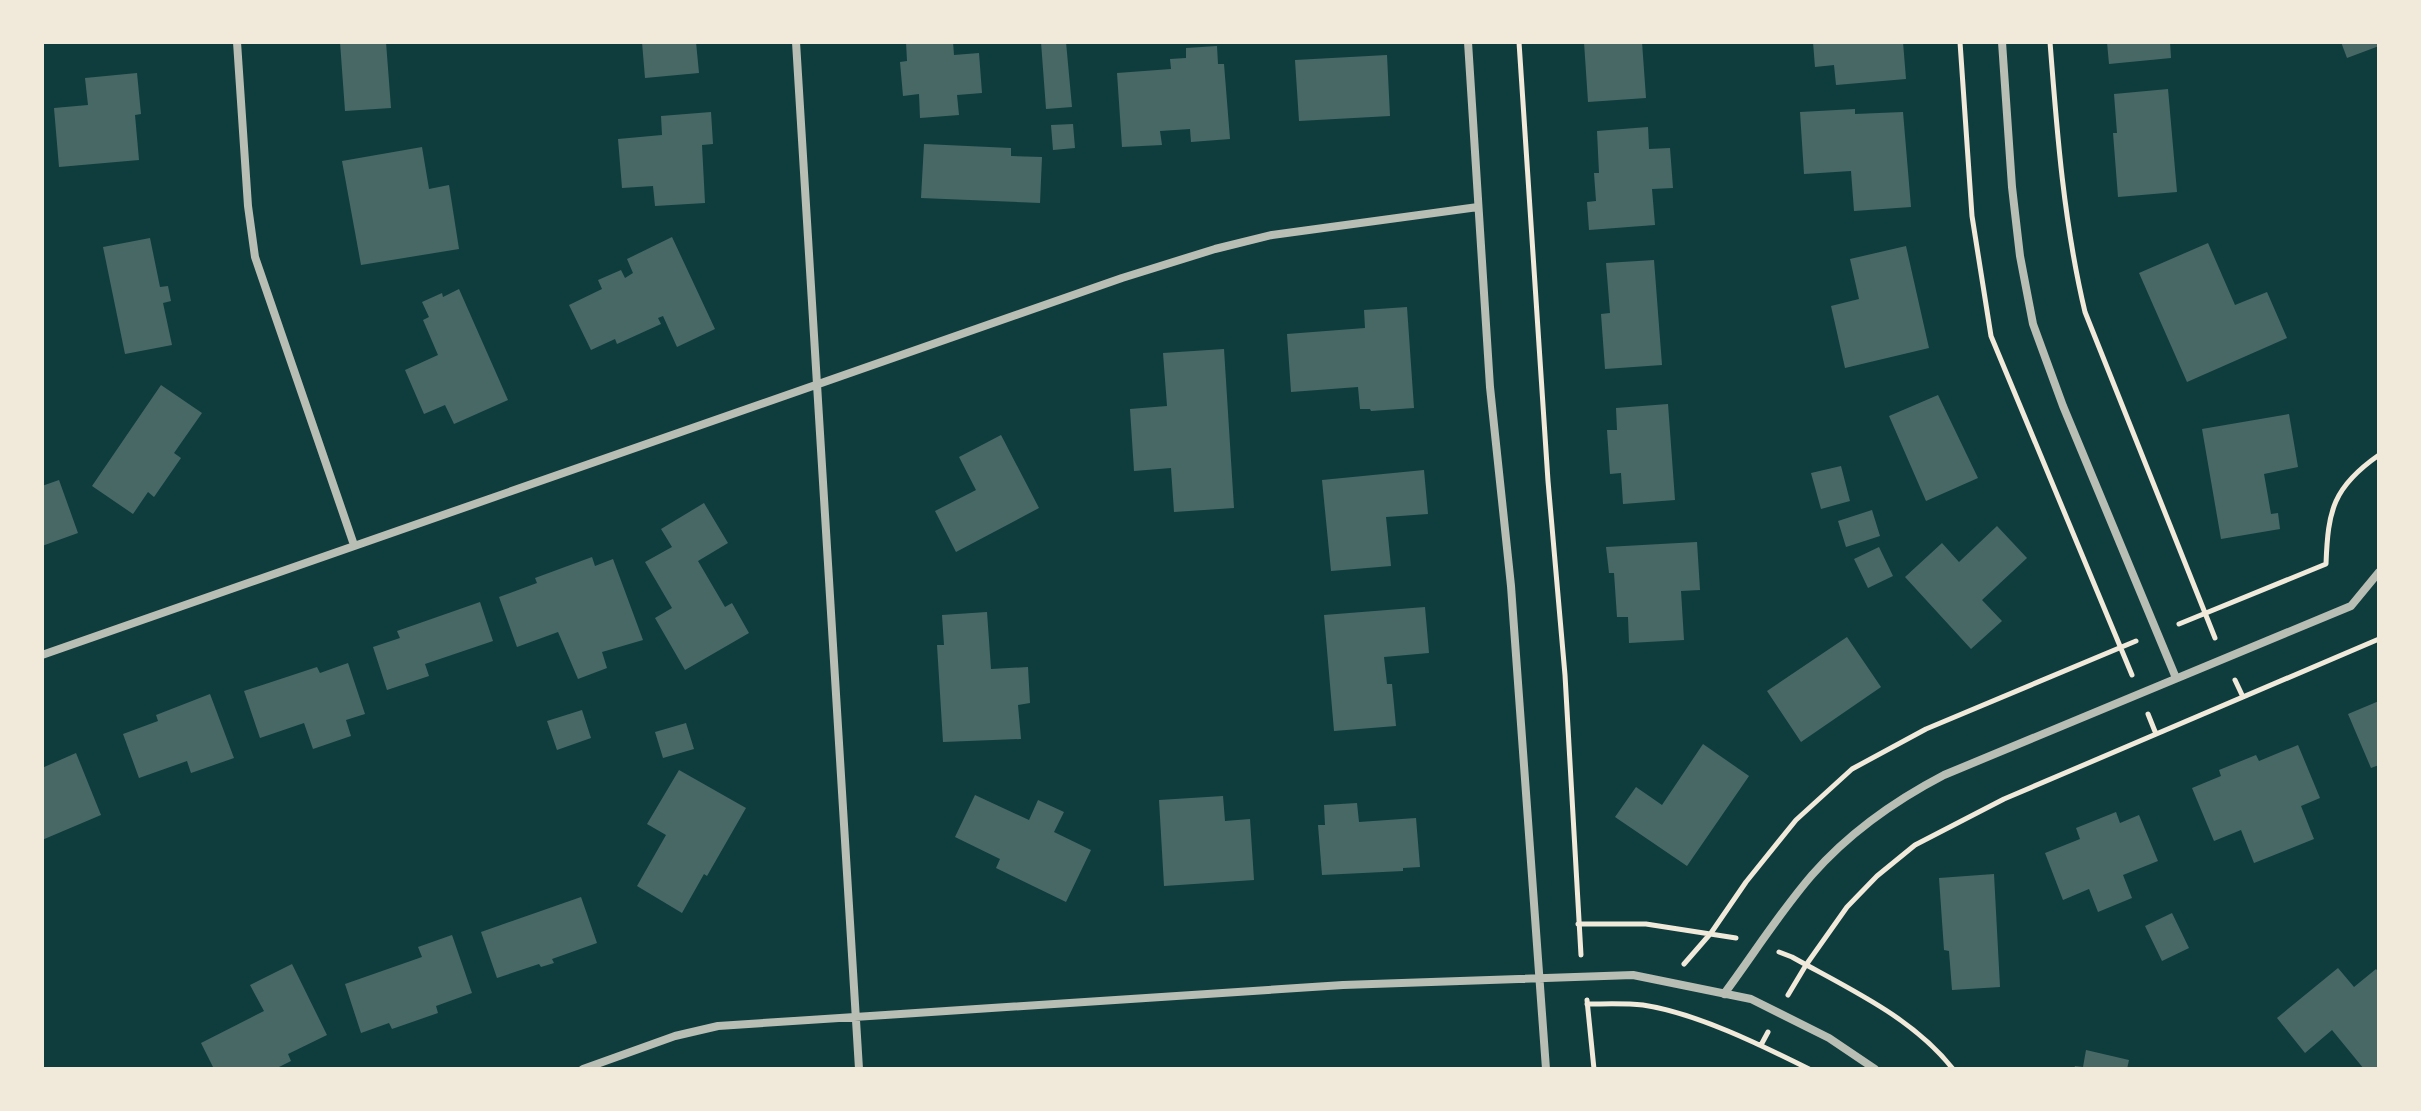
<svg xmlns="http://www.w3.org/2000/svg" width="2421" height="1111" viewBox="0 0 2421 1111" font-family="Lato,sans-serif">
	<rect width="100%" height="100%" fill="#0f3d3e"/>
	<!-- building -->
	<path fill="#486865" d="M 340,42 L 386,42 L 391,108 L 345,111 Z
		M 642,42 L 696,42 L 699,73 L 645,78 Z
		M 906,42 L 953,42 L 954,55 L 979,53 L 982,93 L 957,95 L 959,115 L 920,118 L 919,94 L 903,96 L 900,62 L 907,61 Z
		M 1041,42 L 1066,42 L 1072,107 L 1046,109 Z
		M 1584,42 L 1642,42 L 1646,98 L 1588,102 Z
		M 1813,42 L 1903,42 L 1906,79 L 1836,85 L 1834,65 L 1815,67 Z
		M 2107,42 L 2170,42 L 2171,58 L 2109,64 Z
		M 2341,42 L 2379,42 L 2379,46 L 2347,58 Z
		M 1217,46 L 1218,64 L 1224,64 L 1230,139 L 1191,142 L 1190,129 L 1160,131 L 1162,145 L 1122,147 L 1117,73 L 1171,69 L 1170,59 L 1186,58 L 1186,48 Z
		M 1387,55 L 1390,116 L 1299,121 L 1295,60 Z
		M 137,73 L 141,114 L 135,115 L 139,160 L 59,167 L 54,108 L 88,105 L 85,78 Z
		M 2168,89 L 2177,192 L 2118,197 L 2113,133 L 2117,133 L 2114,94 Z
		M 1855,109 L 1855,114 L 1903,112 L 1911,207 L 1854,211 L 1851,171 L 1804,174 L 1800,112 Z
		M 711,112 L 713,144 L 702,145 L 705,203 L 655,206 L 653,186 L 622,188 L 618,139 L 662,135 L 661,116 Z
		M 1073,124 L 1075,148 L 1053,150 L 1051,125 Z
		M 1648,127 L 1649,149 L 1670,148 L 1673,188 L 1652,189 L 1655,225 L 1589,230 L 1587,202 L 1596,201 L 1594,173 L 1599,173 L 1597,131 Z
		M 924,144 L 1011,148 L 1011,156 L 1042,157 L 1040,203 L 921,198 Z
		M 422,147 L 429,189 L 449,185 L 459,249 L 361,265 L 342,161 Z
		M 672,237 L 715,329 L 677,347 L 663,316 L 658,318 L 661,324 L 617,344 L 615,339 L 591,350 L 569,305 L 602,289 L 598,280 L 621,270 L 625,278 L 633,273 L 627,259 Z
		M 150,238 L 160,287 L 168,286 L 171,301 L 163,303 L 172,345 L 125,354 L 103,247 Z
		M 2208,243 L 2235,305 L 2267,292 L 2287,338 L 2187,382 L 2139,273 Z
		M 1906,246 L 1929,348 L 1845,368 L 1831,306 L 1859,299 L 1850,259 Z
		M 1654,260 L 1662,365 L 1605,369 L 1601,314 L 1610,313 L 1606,263 Z
		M 459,289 L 508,400 L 454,424 L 445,405 L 424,414 L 405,370 L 438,355 L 423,320 L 429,317 L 422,302 L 442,293 L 443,297 Z
		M 1407,307 L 1414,408 L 1371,411 L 1370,409 L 1360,409 L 1358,387 L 1291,392 L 1287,334 L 1365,328 L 1364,310 Z
		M 1224,349 L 1234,508 L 1174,512 L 1171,468 L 1134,471 L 1130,409 L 1167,406 L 1163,353 Z
		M 161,385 L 202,413 L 174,453 L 181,458 L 154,497 L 148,492 L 133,514 L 92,486 Z
		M 1938,395 L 1978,478 L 1926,501 L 1889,416 Z
		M 1668,404 L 1675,500 L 1623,504 L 1621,473 L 1610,474 L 1607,430 L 1617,430 L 1616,408 Z
		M 2289,414 L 2298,467 L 2264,474 L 2271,514 L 2278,513 L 2280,529 L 2221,539 L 2202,429 Z
		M 1001,435 L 1039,508 L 956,552 L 935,511 L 976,490 L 959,457 Z
		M 1841,466 L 1850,501 L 1821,509 L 1811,473 Z
		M 1424,470 L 1428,514 L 1386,517 L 1391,566 L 1331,571 L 1322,480 Z
		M 59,480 L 78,533 L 42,546 L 42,486 Z
		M 704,503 L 728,543 L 698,561 L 725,607 L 732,603 L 749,633 L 685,670 L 655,618 L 672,608 L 645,562 L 672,547 L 661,529 Z
		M 1872,510 L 1880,536 L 1846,547 L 1838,521 Z
		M 1997,526 L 2027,558 L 1982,600 L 2002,621 L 1971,649 L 1905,577 L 1942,543 L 1959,562 Z
		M 1697,542 L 1700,590 L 1681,591 L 1684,640 L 1629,643 L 1628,617 L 1617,617 L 1614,573 L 1609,573 L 1606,547 Z
		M 1879,547 L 1893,576 L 1868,588 L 1854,559 Z
		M 592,557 L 595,566 L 613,559 L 643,640 L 602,652 L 607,668 L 578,679 L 558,632 L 517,647 L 499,597 L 537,583 L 535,578 Z
		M 480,602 L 493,641 L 425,664 L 429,676 L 387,690 L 373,647 L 400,638 L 397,631 Z
		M 1425,607 L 1429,653 L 1384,657 L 1387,684 L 1392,684 L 1396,726 L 1334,731 L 1324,615 Z
		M 987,612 L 991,669 L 1028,667 L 1030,703 L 1018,705 L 1021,739 L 943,742 L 937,645 L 944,645 L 942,615 Z
		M 1847,637 L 1881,687 L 1801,742 L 1767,691 Z
		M 348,663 L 365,714 L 346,720 L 351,736 L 313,749 L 304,723 L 260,738 L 244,691 L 317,667 L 320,673 Z
		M 210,694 L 234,758 L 191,773 L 187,761 L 139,778 L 123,734 L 158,721 L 156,715 Z
		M 2379,701 L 2379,765 L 2371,768 L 2348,714 Z
		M 582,710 L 591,738 L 557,750 L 547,721 Z
		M 686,723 L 694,749 L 663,758 L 655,732 Z
		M 1703,744 L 1749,776 L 1687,866 L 1615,817 L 1636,787 L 1662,805 Z
		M 2298,745 L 2320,798 L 2301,806 L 2314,839 L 2254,863 L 2241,830 L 2214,841 L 2192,788 L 2221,776 L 2219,770 L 2256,755 L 2259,761 Z
		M 76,753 L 101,815 L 42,840 L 42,768 Z
		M 679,770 L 746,808 L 707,876 L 704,874 L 682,913 L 637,886 L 666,835 L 647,824 Z
		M 975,795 L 1029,820 L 1038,800 L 1064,812 L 1054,832 L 1091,850 L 1066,902 L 996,868 L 1000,859 L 955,837 Z
		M 1223,796 L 1225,821 L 1250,819 L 1254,880 L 1164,886 L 1159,800 Z
		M 1357,803 L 1359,822 L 1416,818 L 1420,867 L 1403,868 L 1403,871 L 1322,875 L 1318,825 L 1325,825 L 1324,805 Z
		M 2116,812 L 2120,823 L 2139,815 L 2158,861 L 2123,875 L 2132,898 L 2098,912 L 2089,889 L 2063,900 L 2045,853 L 2080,839 L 2076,828 Z
		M 1994,874 L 2000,987 L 1952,990 L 1949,951 L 1944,950 L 1939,878 Z
		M 581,897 L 597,943 L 552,959 L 554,963 L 541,967 L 539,964 L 497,978 L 481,932 Z
		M 2172,913 L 2189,948 L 2162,961 L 2145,926 Z
		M 452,935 L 472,993 L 436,1006 L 438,1013 L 392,1029 L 389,1023 L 361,1033 L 345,984 L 422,957 L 418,947 Z
		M 292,964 L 327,1035 L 288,1054 L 291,1061 L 275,1069 L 214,1069 L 201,1043 L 264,1011 L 250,985 Z
		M 2338,968 L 2354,987 L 2376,969 L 2379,973 L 2379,1069 L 2364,1069 L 2332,1030 L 2305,1053 L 2277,1018 Z
		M 2086,1050 L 2129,1060 L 2127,1069 L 2074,1069 L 2075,1066 L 2083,1067 Z"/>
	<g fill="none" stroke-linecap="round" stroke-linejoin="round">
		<!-- path -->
		<path stroke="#f1e9da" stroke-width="5" d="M 1519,42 L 1548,481 L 1565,675 L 1581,955
			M 1960,42 L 1972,216 L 1991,336 L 2132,675
			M 2050,42 C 2057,133 2064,224 2085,312 L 2215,638
			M 2179,624 L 2326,564 C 2328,510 2333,487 2379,455
			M 2235,680 L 2243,697
			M 2148,714 L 2156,734
			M 1578,924 L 1646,924 L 1736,938
			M 1779,952 L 1792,957 C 1849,989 1912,1017 1953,1069
			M 1684,964 L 1711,933 L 1746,882 L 1796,820 L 1852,769 L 1926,729 L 2136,641
			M 1788,995 L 1806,965 L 1847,907 L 1877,876 L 1915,845 L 2004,799 L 2379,639
			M 1587,1000 L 1594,1069
			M 1587,1004 C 1605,1004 1625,1003 1643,1005 C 1696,1013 1761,1045 1809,1069
			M 1761,1045 L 1768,1032"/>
		<!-- minor -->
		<path stroke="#b8beb3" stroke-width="8" d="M 237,42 L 248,206 L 255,257 L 354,545
			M 796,42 L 859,1069
			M 1468,42 L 1490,387 L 1511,586 L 1546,1069
			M 2002,42 L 2012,187 L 2020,256 L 2033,324 L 2063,406 L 2176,678
			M 42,655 L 1122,278 L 1215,249 L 1272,235 L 1478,207
			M 1724,994 C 1753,955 1780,912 1812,875 C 1848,834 1896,800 1944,775 L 2351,606 L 2379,572
			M 583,1069 L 675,1036 L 718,1026 L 1343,985 L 1633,975 L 1751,999 L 1829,1038 L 1875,1069"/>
	</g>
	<!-- border -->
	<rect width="2421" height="1111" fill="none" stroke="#f1e9da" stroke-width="88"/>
</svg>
